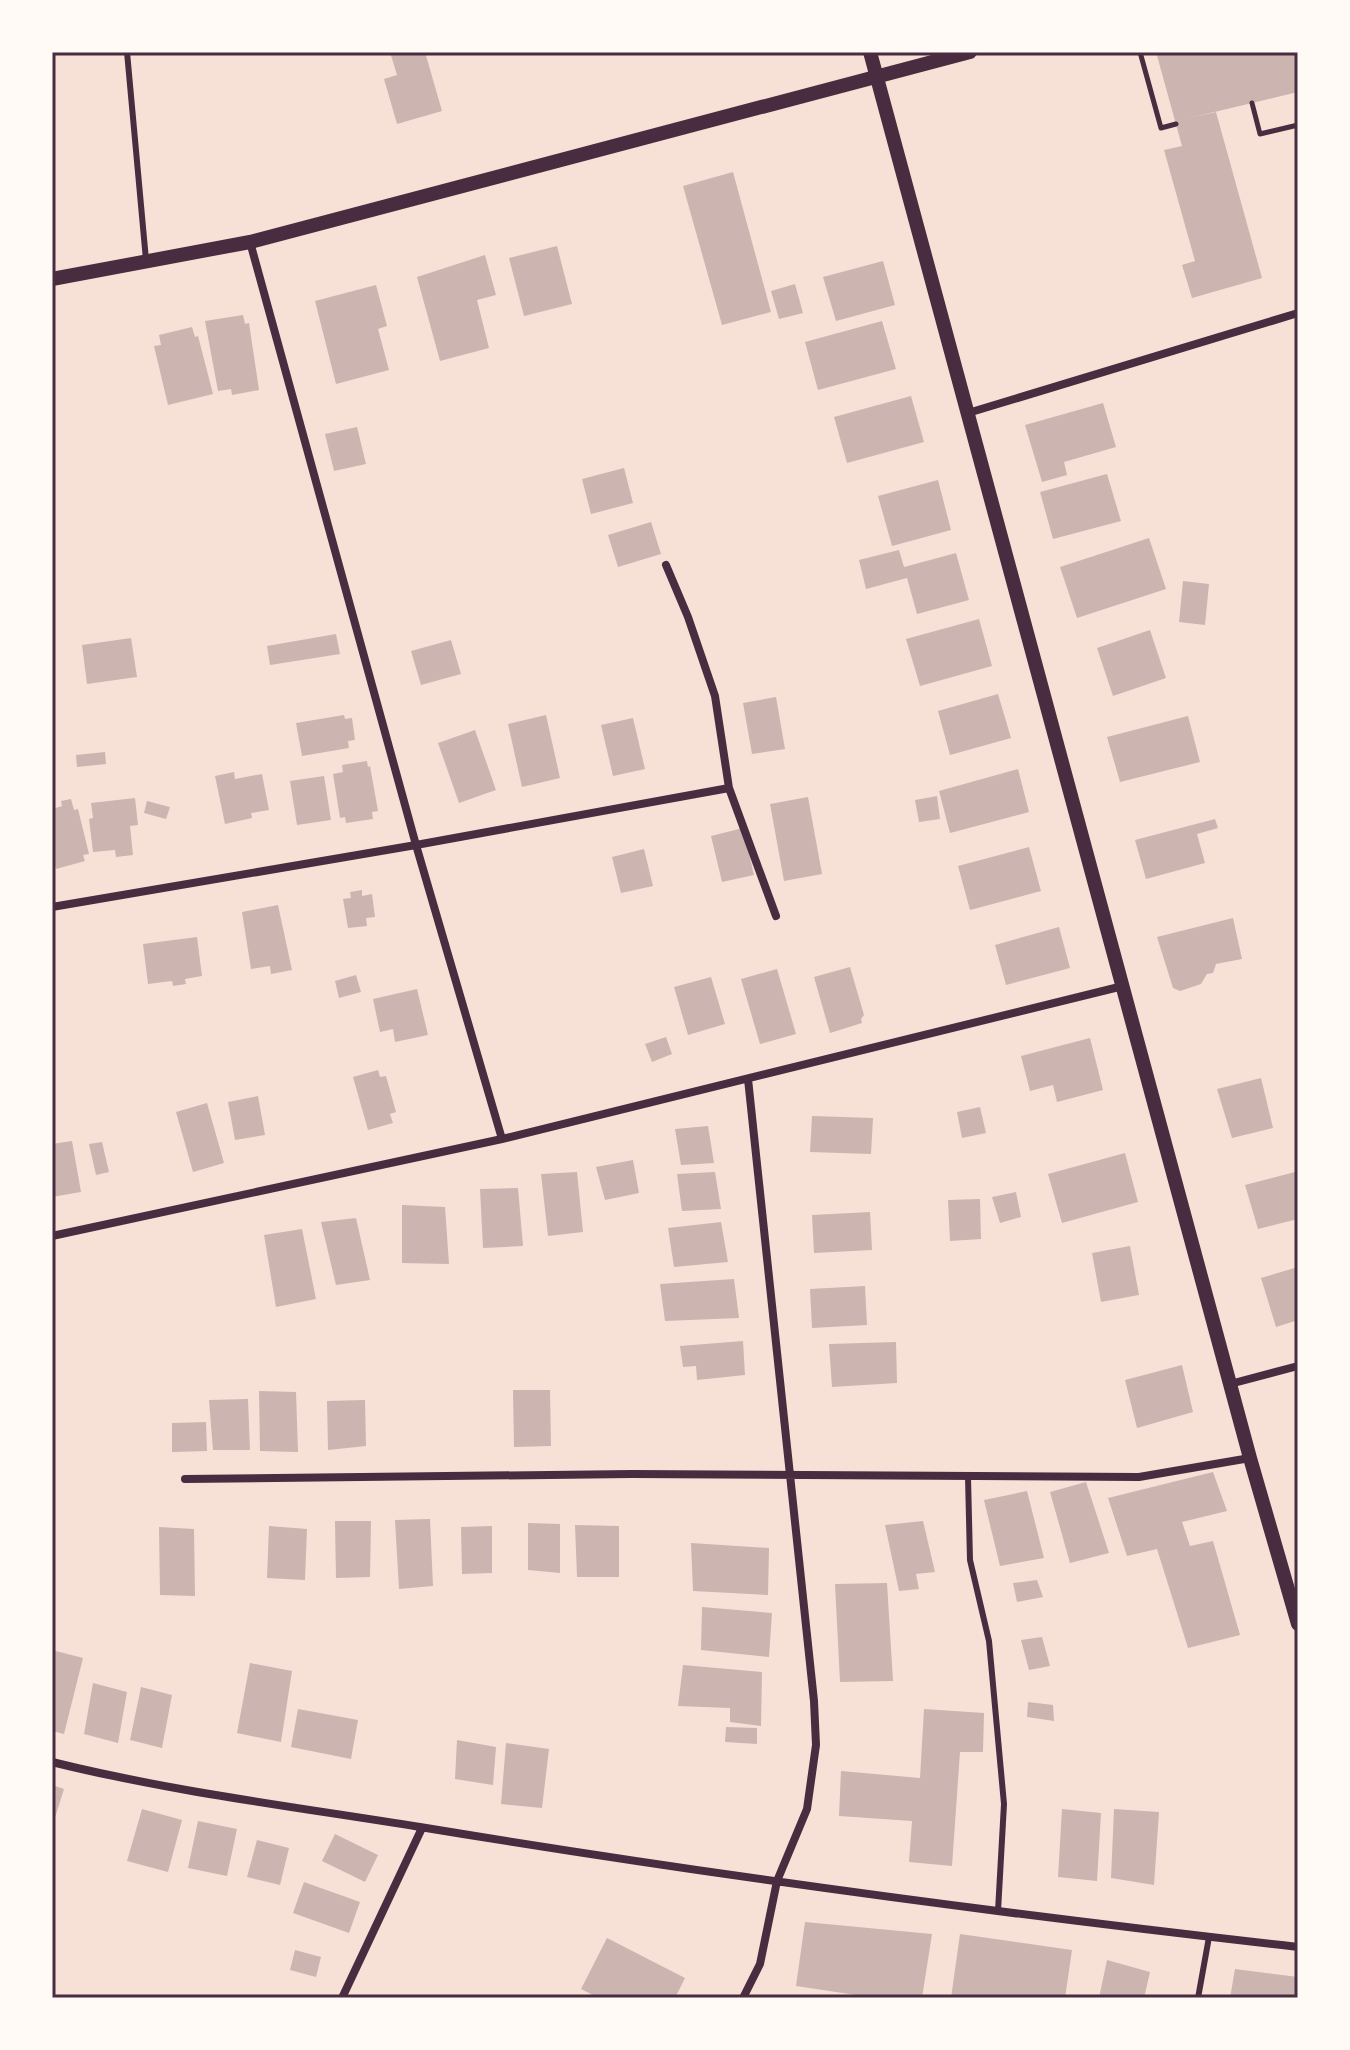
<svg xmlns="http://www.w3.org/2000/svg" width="1350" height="2050" viewBox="0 0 1350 2050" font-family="'Work Sans',sans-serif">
	<rect width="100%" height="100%" fill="#f7e1d7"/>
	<!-- building -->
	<path fill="#ccb4b1" d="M 390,52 L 425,52 L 442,111 L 397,124 L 384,79 L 397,75 Z
		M 1156,52 L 1298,52 L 1298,92 L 1185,119 L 1216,112 L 1262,278 L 1192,298 L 1182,265 L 1195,261 L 1164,150 L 1182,146 Z
		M 733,172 L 771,312 L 722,325 L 683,186 Z
		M 557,246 L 572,304 L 524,316 L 509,258 Z
		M 485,255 L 496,295 L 477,300 L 489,348 L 440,361 L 417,277 Z
		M 883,261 L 895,305 L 836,321 L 823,277 Z
		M 795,284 L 803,313 L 779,319 L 771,291 Z
		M 376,285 L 387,326 L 378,329 L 389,370 L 336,384 L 315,301 Z
		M 243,315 L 245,324 L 249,323 L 259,390 L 232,395 L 231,389 L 218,391 L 205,321 Z
		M 882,321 L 896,369 L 818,390 L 805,342 Z
		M 192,327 L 195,337 L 198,336 L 213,394 L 168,405 L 154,346 L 161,345 L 159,335 Z
		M 911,396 L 924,442 L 847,463 L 834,417 Z
		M 1103,403 L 1116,447 L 1064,462 L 1067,475 L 1042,482 L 1025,425 Z
		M 357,427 L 366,464 L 334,471 L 325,434 Z
		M 624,468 L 633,503 L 591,514 L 582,479 Z
		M 1107,474 L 1121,521 L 1053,539 L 1040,492 Z
		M 938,480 L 951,530 L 892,546 L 878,496 Z
		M 651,522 L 661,554 L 618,567 L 608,535 Z
		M 1149,538 L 1166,589 L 1077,618 L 1060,567 Z
		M 899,550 L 904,567 L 956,553 L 969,600 L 917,614 L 907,578 L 866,589 L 859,560 Z
		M 1183,581 L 1209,584 L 1205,625 L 1179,622 Z
		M 979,619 L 992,666 L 920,686 L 906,639 Z
		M 1150,630 L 1166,678 L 1113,696 L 1097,648 Z
		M 336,634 L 340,654 L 270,665 L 267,646 Z
		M 131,638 L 137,677 L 87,684 L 82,645 Z
		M 451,640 L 461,674 L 421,685 L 411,651 Z
		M 998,694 L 1011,738 L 950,755 L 938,711 Z
		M 776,697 L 785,749 L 752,754 L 743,703 Z
		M 344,715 L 345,719 L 352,718 L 355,740 L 348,741 L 349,748 L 302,756 L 296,723 Z
		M 546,715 L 560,778 L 522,787 L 508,724 Z
		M 1188,716 L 1200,762 L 1120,782 L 1107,737 Z
		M 633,718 L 645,769 L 613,776 L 601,725 Z
		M 475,730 L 496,790 L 459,803 L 438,743 Z
		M 105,752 L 106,764 L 77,767 L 76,755 Z
		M 367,761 L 368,767 L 370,766 L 378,811 L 372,812 L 373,819 L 346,823 L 345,817 L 340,818 L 333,774 L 343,772 L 342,765 Z
		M 1018,769 L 1029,812 L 950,833 L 939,791 Z
		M 234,772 L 235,779 L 262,774 L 269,810 L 251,813 L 252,818 L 225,824 L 215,776 Z
		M 324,776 L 331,820 L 297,825 L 290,781 Z
		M 937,796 L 940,819 L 919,822 L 915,800 Z
		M 808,797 L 822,874 L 784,881 L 770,804 Z
		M 135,798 L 138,825 L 130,826 L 133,855 L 116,857 L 115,850 L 93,852 L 89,819 L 93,818 L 91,803 Z
		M 71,799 L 74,810 L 78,809 L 89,854 L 83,855 L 85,861 L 56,869 L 54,861 L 52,862 L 52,809 L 62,806 L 61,801 Z
		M 147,801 L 170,807 L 166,819 L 144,813 Z
		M 1215,819 L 1218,828 L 1197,834 L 1205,863 L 1146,879 L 1135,840 Z
		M 743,828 L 754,875 L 722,882 L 711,836 Z
		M 1029,847 L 1041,891 L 970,910 L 958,866 Z
		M 644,849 L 653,886 L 621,893 L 612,857 Z
		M 362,890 L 362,896 L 372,894 L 375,917 L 366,918 L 367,926 L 348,928 L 343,899 L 351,898 L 350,892 Z
		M 278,905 L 292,970 L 271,974 L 270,966 L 251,969 L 242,912 Z
		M 1233,918 L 1242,959 L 1216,964 L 1213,973 L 1207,974 L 1201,984 L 1180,991 L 1173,988 L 1157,937 Z
		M 1059,927 L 1070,968 L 1006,985 L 995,945 Z
		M 197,937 L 202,976 L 185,979 L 186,984 L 173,986 L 172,981 L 148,984 L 143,944 Z
		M 850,967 L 864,1015 L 861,1019 L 862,1023 L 830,1033 L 814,977 Z
		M 777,969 L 796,1034 L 760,1044 L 741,979 Z
		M 356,975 L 361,992 L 339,998 L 335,981 Z
		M 711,977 L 725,1024 L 688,1035 L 674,987 Z
		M 417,989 L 428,1035 L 395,1042 L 393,1029 L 380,1032 L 373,999 Z
		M 666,1037 L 672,1054 L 652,1062 L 645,1044 Z
		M 1090,1038 L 1103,1090 L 1057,1102 L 1053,1085 L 1030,1091 L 1021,1056 Z
		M 378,1070 L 380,1077 L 386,1076 L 396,1112 L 390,1114 L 393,1123 L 368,1130 L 353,1077 Z
		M 1261,1078 L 1273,1128 L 1232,1138 L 1217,1089 Z
		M 258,1096 L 265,1135 L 235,1140 L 228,1102 Z
		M 207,1103 L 224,1163 L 193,1172 L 176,1112 Z
		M 980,1107 L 986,1133 L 962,1138 L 957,1112 Z
		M 812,1116 L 873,1118 L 871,1154 L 810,1152 Z
		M 708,1126 L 714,1163 L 681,1165 L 675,1129 Z
		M 72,1141 L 81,1192 L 52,1197 L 52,1144 Z
		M 102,1142 L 109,1172 L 96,1175 L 89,1144 Z
		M 1125,1153 L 1138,1202 L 1062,1223 L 1048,1174 Z
		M 633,1160 L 639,1193 L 605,1200 L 596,1167 Z
		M 577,1172 L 583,1232 L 548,1236 L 541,1174 Z
		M 715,1172 L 721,1209 L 682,1211 L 677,1174 Z
		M 1295,1172 L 1298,1184 L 1298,1219 L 1258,1229 L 1245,1185 Z
		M 518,1188 L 523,1246 L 483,1248 L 480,1189 Z
		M 1016,1192 L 1021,1217 L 1000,1223 L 992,1197 Z
		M 980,1199 L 981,1239 L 950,1241 L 948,1200 Z
		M 402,1205 L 445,1207 L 449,1264 L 402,1263 Z
		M 870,1212 L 872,1250 L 814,1253 L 812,1215 Z
		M 356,1218 L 370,1280 L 336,1285 L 321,1222 Z
		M 721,1222 L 728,1262 L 674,1267 L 668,1228 Z
		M 302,1229 L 316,1299 L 276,1307 L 264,1235 Z
		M 1130,1246 L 1139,1295 L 1101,1302 L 1092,1253 Z
		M 1298,1267 L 1298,1320 L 1276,1327 L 1261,1278 Z
		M 734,1279 L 739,1318 L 665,1321 L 660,1284 Z
		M 865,1286 L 867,1325 L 812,1328 L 810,1289 Z
		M 743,1341 L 745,1375 L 697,1380 L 696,1366 L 683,1367 L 680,1346 Z
		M 896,1342 L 897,1383 L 832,1387 L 829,1344 Z
		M 1182,1365 L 1193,1412 L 1137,1428 L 1125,1380 Z
		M 513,1390 L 550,1390 L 551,1446 L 514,1447 Z
		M 259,1391 L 296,1392 L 298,1452 L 260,1451 Z
		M 248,1399 L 250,1450 L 213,1450 L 209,1400 Z
		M 365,1400 L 366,1446 L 328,1450 L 327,1401 Z
		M 206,1422 L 207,1451 L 172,1452 L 172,1423 Z
		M 1213,1472 L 1227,1511 L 1182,1522 L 1190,1546 L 1213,1541 L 1240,1635 L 1188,1648 L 1157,1549 L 1127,1556 L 1108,1498 Z
		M 1086,1482 L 1109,1553 L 1070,1563 L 1050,1492 Z
		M 1027,1491 L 1044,1558 L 1000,1566 L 984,1500 Z
		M 430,1519 L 433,1586 L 399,1589 L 395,1520 Z
		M 335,1521 L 371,1521 L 370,1577 L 336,1578 Z
		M 923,1521 L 935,1572 L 916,1574 L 919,1589 L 899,1591 L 885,1525 Z
		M 528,1523 L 560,1524 L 560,1573 L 528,1570 Z
		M 575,1525 L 619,1526 L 619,1577 L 577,1577 Z
		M 269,1526 L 307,1529 L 305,1580 L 267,1578 Z
		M 492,1526 L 492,1573 L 462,1574 L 461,1527 Z
		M 159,1527 L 194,1529 L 195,1596 L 160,1595 Z
		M 691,1543 L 769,1548 L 768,1595 L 693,1591 Z
		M 1037,1580 L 1043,1597 L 1017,1602 L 1013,1583 Z
		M 887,1583 L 893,1681 L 840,1682 L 835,1584 Z
		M 702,1607 L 772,1613 L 769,1657 L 701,1650 Z
		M 1042,1637 L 1050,1666 L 1029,1670 L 1021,1640 Z
		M 52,1650 L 83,1658 L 64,1734 L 52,1731 Z
		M 250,1663 L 292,1671 L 281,1742 L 237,1733 Z
		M 683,1665 L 762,1672 L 761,1726 L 730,1722 L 730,1708 L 678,1706 Z
		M 93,1683 L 127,1692 L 118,1743 L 84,1734 Z
		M 141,1687 L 172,1695 L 162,1748 L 130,1740 Z
		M 1028,1702 L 1053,1705 L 1054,1721 L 1027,1717 Z
		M 298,1709 L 358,1720 L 351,1759 L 291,1747 Z
		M 924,1709 L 984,1713 L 983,1752 L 960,1752 L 952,1866 L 909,1862 L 912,1821 L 839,1816 L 841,1771 L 920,1778 Z
		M 726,1727 L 757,1728 L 757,1744 L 725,1742 Z
		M 457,1740 L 496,1747 L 493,1785 L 455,1779 Z
		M 506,1743 L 549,1749 L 542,1808 L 501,1804 Z
		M 52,1785 L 64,1789 L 53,1824 L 52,1824 Z
		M 142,1809 L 182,1820 L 168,1872 L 127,1861 Z
		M 1062,1809 L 1101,1813 L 1097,1881 L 1058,1877 Z
		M 1114,1809 L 1159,1812 L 1154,1885 L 1111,1878 Z
		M 198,1821 L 237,1829 L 227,1876 L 188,1868 Z
		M 335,1834 L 378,1855 L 365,1882 L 322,1861 Z
		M 257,1840 L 289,1848 L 280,1885 L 247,1877 Z
		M 304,1882 L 360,1902 L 349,1933 L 293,1913 Z
		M 805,1922 L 932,1934 L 922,1998 L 876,1998 L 796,1986 Z
		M 960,1934 L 1072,1950 L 1065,1998 L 951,1998 Z
		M 607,1938 L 685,1978 L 675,1998 L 599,1998 L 581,1989 Z
		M 295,1950 L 321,1957 L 316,1977 L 290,1970 Z
		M 1107,1960 L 1150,1972 L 1144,1998 L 1099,1998 Z
		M 1235,1969 L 1298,1977 L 1296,1998 L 1230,1998 Z"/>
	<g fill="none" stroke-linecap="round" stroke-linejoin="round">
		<!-- path -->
		<path stroke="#4a2c40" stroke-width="5" d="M 1140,52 L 1161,128 L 1176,124
			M 1252,103 L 1260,134 L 1298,125"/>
		<!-- service -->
		<path stroke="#4a2c40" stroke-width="6" d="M 127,52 L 146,260
			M 968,1477 L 970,1560 L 989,1641 L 1004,1804 L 998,1911
			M 1198,1998 L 1209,1937"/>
		<!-- minor -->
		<path stroke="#4a2c40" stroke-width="8" d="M 250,242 L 416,845 L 502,1139
			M 968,413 L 1298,313
			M 666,565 L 688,617 L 715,696 L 729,788 L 776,916
			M 52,907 L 416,845 L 729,788
			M 52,1236 L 502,1139 L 1123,986
			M 1230,1384 L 1298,1366
			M 185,1479 L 632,1474 L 1139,1477 L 1250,1458
			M 52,1762 C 173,1792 297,1807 420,1827 C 711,1875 1004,1914 1298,1947
			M 342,1998 L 422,1828
			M 743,1998 L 760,1964 L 777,1881 L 807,1809 L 816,1745 L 814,1701 L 748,1079"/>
		<!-- tertiary -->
		<path stroke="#4a2c40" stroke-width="14" d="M 870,52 L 1250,1458 L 1298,1624
			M 52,279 L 250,242 L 970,52"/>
	</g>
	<!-- border -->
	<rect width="1350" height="2050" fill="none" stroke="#fffaf5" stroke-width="108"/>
	<rect x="54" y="54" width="1242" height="1942" fill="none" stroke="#4a2c40" stroke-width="3"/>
</svg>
